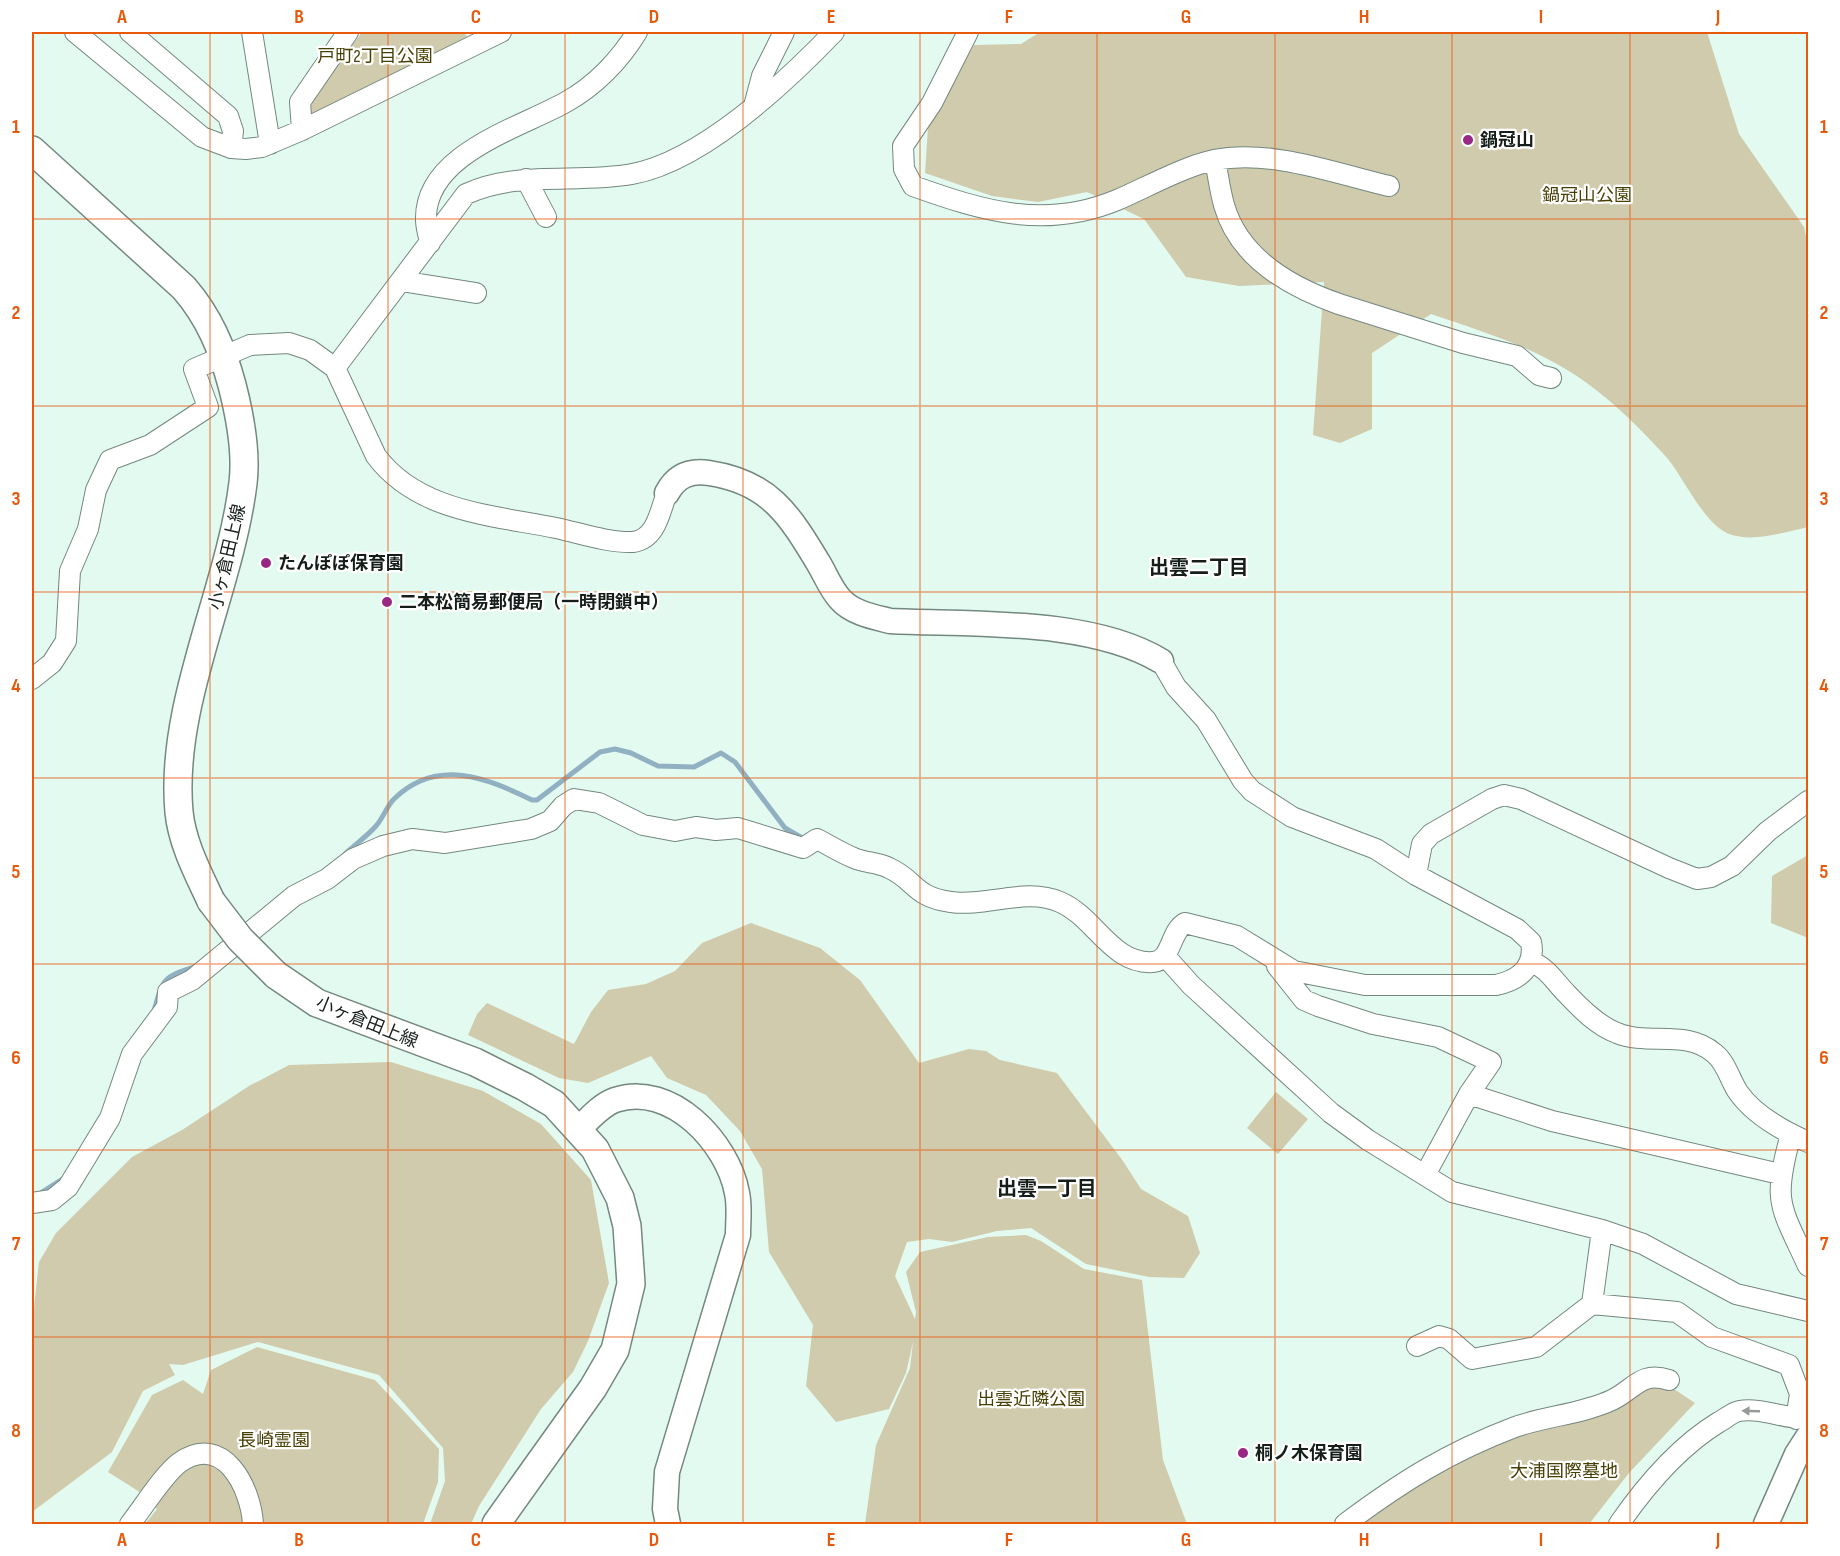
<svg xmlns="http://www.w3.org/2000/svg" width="1840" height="1556" viewBox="0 0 1840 1556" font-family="'Sofia Sans Condensed','Noto Sans JP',sans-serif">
	<rect width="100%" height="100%" fill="#e3faf0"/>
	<!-- green -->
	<path fill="#d0cbac" d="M 362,32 L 464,32 L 467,37 L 310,116 L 309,104 Z
		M 1040,32 L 1707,32 L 1739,134 L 1804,227 L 1808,246 L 1808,527 C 1785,532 1756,542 1732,535 C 1706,528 1685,480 1668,459 C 1649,438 1628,416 1606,398 C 1553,353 1496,336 1431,314 L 1372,353 L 1372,429 L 1340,443 L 1313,435 L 1324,282 L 1239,286 L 1186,277 L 1144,219 L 1087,192 L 1038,202 L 992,196 L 925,173 L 928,128 L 974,45 L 1021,44 Z
		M 1808,855 L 1808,938 L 1771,923 L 1772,876 Z
		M 751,923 L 820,948 L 860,980 L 919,1063 L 969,1049 L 986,1051 L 1000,1060 L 1057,1073 L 1123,1161 L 1141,1189 L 1188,1216 L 1200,1253 L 1184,1278 L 1149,1277 L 1086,1264 L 1031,1228 L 997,1231 L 952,1242 L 929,1239 L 907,1242 L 895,1276 L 915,1319 L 916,1312 L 906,1272 L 920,1252 L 988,1237 L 1026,1235 L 1041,1241 L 1084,1269 L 1142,1280 L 1163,1460 L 1187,1524 L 865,1524 L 876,1445 L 910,1368 L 913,1342 L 906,1373 L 889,1409 L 836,1422 L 806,1386 L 813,1325 L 769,1252 L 762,1169 L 740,1131 L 706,1095 L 667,1078 L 651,1056 L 588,1083 L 559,1078 L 468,1035 L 477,1014 L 487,1003 L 574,1044 L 591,1012 L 608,990 L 646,984 L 675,971 L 702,943 Z
		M 391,1062 L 483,1091 L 541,1124 L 591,1180 L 609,1283 L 588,1341 L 573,1372 L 541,1409 L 479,1506 L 471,1524 L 430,1524 L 445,1481 L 443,1448 L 379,1375 L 258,1342 L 183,1365 L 169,1364 L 175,1375 L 143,1391 L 112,1452 L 32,1512 L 32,1329 L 35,1328 L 32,1326 L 39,1262 L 56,1233 L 132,1157 L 182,1130 L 249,1086 L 289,1065 Z
		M 1276,1092 L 1308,1119 L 1278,1154 L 1247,1128 Z
		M 257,1347 L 375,1380 L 439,1449 L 438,1482 L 423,1524 L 145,1524 L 157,1509 L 138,1491 L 108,1472 L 152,1395 L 183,1380 L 203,1394 L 211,1370 Z
		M 1644,1383 L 1671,1387 L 1695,1403 L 1629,1473 L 1589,1524 L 1351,1524 L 1442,1462 Z"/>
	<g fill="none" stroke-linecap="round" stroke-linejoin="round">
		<!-- stream -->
		<path stroke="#91b0c2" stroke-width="5" d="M 345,854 C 355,845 367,836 376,826 C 383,818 387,806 394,799 C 437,757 487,778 532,800 L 537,800 L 600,752 L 615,749 L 631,753 L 658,766 L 694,767 L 721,753 L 735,762 L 785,828 L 804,839
			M 154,1011 C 163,977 164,977 197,966
			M 39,1194 L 64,1178"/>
		<defs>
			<path id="minor" d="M 75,32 L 202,137 L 231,148 L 246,149 L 262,147 L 302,130 L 501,32
				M 130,32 L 228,116 L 233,131 L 231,148
				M 252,32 L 270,144
				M 968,32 L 932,103 L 903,146 L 904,169 L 913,186 C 983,211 1045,230 1117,200 C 1145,188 1185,166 1214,160 C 1271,149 1334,173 1389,186
				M 754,106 L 762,76 L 784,32
				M 302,130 L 300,102 L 348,32
				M 1215,160 C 1218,175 1220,191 1224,205 C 1239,258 1290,287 1339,304 L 1463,343 L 1517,356 L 1539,375 L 1551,378
				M 526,179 L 546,217
				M 430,243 C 429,236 426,228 426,220 C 424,154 520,128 566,102 C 595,86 620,60 637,32
				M 401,281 L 476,293
				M 335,368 L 466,194 C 519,170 577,184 632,174 C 702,161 786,82 834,32
				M 32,679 L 52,663 L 66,641 L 70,571 L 88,529 L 96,490 L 110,460 L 150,445 L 208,407 L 194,369 L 250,345 L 289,343 L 310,350 L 335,368 L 376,456 C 418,512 492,515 556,528 C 580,533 608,543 633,542 C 657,539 660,510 667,493
				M 1416,875 L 1422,844 L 1431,834 L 1492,799 L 1504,795 L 1521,799 L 1669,868 L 1697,879 L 1711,877 L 1732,866 L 1768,831 L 1808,801
				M 1165,956 L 1191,985 L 1331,1113 L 1368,1140 L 1452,1192 L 1602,1230 L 1643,1244 L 1736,1294 L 1808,1311
				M 1530,961 C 1548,968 1554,981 1567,994 C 1581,1009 1598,1026 1617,1033 C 1648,1046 1686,1029 1714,1053 C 1726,1062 1730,1080 1738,1092 C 1754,1115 1783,1131 1808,1142
				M 1277,966 L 1304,1000 L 1318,1006 L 1373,1024 L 1438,1037 L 1491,1062 L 1469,1094 L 1425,1175
				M 1469,1094 L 1552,1121 L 1780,1174
				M 1791,1134 C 1772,1203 1780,1205 1808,1266
				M 32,1203 L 52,1200 L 68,1187 L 110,1118 L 132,1054 L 167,1007 L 168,992 L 192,980 L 294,896 L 327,879 L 353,859 L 383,846 L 412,839 L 445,843 L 531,829 L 550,821 L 563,806 L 574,799 L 599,803 L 643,825 L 675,831 L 696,827 L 716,830 L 738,828 L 803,848 L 817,839 C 829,845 841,853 854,858 C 865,863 878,862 889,868 C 916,880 913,897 951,902 C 986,907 1026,887 1060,902 C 1095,917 1112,965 1153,962 C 1172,961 1170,931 1185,923 L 1237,936 L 1294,971 L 1365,985 L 1496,985 C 1519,980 1536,967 1531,942 L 1517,929 L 1416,875 L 1376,849 L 1292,817 L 1252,791 L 1243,781 L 1206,720 L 1176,687 L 1161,661
				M 1592,1304 L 1677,1312 L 1712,1337 L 1789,1365 L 1800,1394 L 1796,1419
				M 1417,1346 L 1439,1336 L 1449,1339 L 1472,1359 L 1536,1347 L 1592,1304 L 1602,1230
				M 130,1524 C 142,1509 164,1474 179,1463 C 223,1431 251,1488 253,1524
				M 1345,1524 C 1401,1482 1449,1452 1515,1427 C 1546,1416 1582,1414 1612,1400 C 1635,1389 1640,1371 1669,1380
				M 1619,1524 C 1646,1485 1678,1447 1719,1422 C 1725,1419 1733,1412 1739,1411 C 1763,1407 1785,1420 1808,1418"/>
			<path id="tertiary" d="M 667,493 C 676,476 690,470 709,473 C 769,482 789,514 819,564 C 826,576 831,589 840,599 C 852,613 874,617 890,621 C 972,625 1090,618 1161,661
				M 579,1129 C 589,1119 601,1105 615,1100 C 671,1081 728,1143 737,1193 C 740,1206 738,1221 738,1235 L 667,1472 L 665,1509 L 668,1524
				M 1766,1524 L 1797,1454 L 1808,1437"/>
			<path id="secondary" d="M 32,150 L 184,288 C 209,317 222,348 232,385 C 240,416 247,451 243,483 C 230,590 169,704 179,812 C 182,843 198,873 211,901
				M 276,975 L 317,1003 L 475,1062 L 525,1087 L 554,1104 L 595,1149 L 620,1198 L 627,1226 L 631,1284 L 615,1350 L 593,1388 L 496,1524"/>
		</defs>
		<!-- minor casing -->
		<use href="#minor" stroke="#73887f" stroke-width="22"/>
		<!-- tertiary casing -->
		<use href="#tertiary" stroke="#73887f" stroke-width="27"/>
		<!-- secondary casing -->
		<use href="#secondary" stroke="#73887f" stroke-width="30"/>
		<!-- minor -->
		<use href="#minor" stroke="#fff" stroke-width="20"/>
		<!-- tertiary -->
		<use href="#tertiary" stroke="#fff" stroke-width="24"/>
		<!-- secondary -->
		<use href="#secondary" stroke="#fff" stroke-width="27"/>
		<defs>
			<path id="secondary-bridge" d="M 211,901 L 240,939 L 276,975"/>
		</defs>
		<!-- secondary-bridge casing -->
		<use href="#secondary-bridge" stroke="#73887f" stroke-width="30" stroke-linecap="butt"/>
		<!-- secondary-bridge -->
		<use href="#secondary-bridge" stroke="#fff" stroke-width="27"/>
	</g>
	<!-- one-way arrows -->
	<defs><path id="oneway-solid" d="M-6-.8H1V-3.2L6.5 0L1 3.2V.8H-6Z" transform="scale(1.5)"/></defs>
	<use fill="#969a98" href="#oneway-solid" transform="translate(1751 1411) rotate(-178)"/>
	<!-- grid -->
	<path fill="none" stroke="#e8590c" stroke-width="1.5" stroke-opacity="0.55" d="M 210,32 L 210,1524M 388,32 L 388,1524M 565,32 L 565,1524M 743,32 L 743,1524M 920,32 L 920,1524M 1097,32 L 1097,1524M 1275,32 L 1275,1524M 1452,32 L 1452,1524M 1630,32 L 1630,1524M 32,219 L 1808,219M 32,406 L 1808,406M 32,592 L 1808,592M 32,778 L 1808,778M 32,964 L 1808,964M 32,1150 L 1808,1150M 32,1337 L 1808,1337"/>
	<!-- markers -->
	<g fill="#992885" stroke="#fff" stroke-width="2">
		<circle cx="1468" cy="140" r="6"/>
		<circle cx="266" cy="563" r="6"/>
		<circle cx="387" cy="602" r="6"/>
		<circle cx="1243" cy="1453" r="6"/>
	</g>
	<g text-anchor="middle" stroke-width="4.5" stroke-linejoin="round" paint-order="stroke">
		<!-- park labels -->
		<g font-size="18" fill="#473f04" stroke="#fff">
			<text x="375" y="62">戸町2丁目公園</text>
			<text x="1587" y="201">鍋冠山公園</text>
			<text x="1031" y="1405">出雲近隣公園</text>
			<text x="274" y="1446">長崎霊園</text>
			<text x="1564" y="1477">大浦国際墓地</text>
		</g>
		<!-- poi labels -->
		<g font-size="18" font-weight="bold" fill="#161e1a" stroke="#fff" text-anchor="start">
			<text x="1480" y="146">鍋冠山</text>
			<text x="278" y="569">たんぽぽ保育園</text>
			<text x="399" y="608">二本松簡易郵便局（一時閉鎖中）</text>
			<text x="1255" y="1459">桐ノ木保育園</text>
		</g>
		<!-- street labels -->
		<g font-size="18" fill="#161e1a" stroke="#fff">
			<text transform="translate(227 557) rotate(-77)" y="6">小ヶ倉田上線</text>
			<text transform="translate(367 1022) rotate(22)" y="6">小ヶ倉田上線</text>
		</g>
		<!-- neighbourhood labels -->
		<g font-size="20" font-weight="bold" fill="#161e1a" stroke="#fff">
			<text x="1199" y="574">出雲二丁目</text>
			<text x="1047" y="1195">出雲一丁目</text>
		</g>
	</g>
	<!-- border -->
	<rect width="1840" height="1556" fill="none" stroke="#ffffff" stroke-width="66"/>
	<rect x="33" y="33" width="1774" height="1490" fill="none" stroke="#e8590c" stroke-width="2"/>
	<g font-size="20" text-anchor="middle" font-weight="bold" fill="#e8590c">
		<text x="122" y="23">A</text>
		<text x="299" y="23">B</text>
		<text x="476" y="23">C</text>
		<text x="654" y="23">D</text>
		<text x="831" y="23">E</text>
		<text x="1009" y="23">F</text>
		<text x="1186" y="23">G</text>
		<text x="1364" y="23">H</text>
		<text x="1541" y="23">I</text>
		<text x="1718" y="23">J</text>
		<text x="16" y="133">1</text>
		<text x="1824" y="133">1</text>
		<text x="16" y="319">2</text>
		<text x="1824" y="319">2</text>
		<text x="16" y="505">3</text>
		<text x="1824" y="505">3</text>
		<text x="16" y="692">4</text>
		<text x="1824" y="692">4</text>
		<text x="16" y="878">5</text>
		<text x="1824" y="878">5</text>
		<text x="16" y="1064">6</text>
		<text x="1824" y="1064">6</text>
		<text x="16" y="1250">7</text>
		<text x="1824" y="1250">7</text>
		<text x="16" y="1437">8</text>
		<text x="1824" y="1437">8</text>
		<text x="122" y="1546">A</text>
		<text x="299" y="1546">B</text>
		<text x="476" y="1546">C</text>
		<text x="654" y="1546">D</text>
		<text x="831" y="1546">E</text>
		<text x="1009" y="1546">F</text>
		<text x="1186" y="1546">G</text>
		<text x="1364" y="1546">H</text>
		<text x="1541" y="1546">I</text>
		<text x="1718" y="1546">J</text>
	</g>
</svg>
